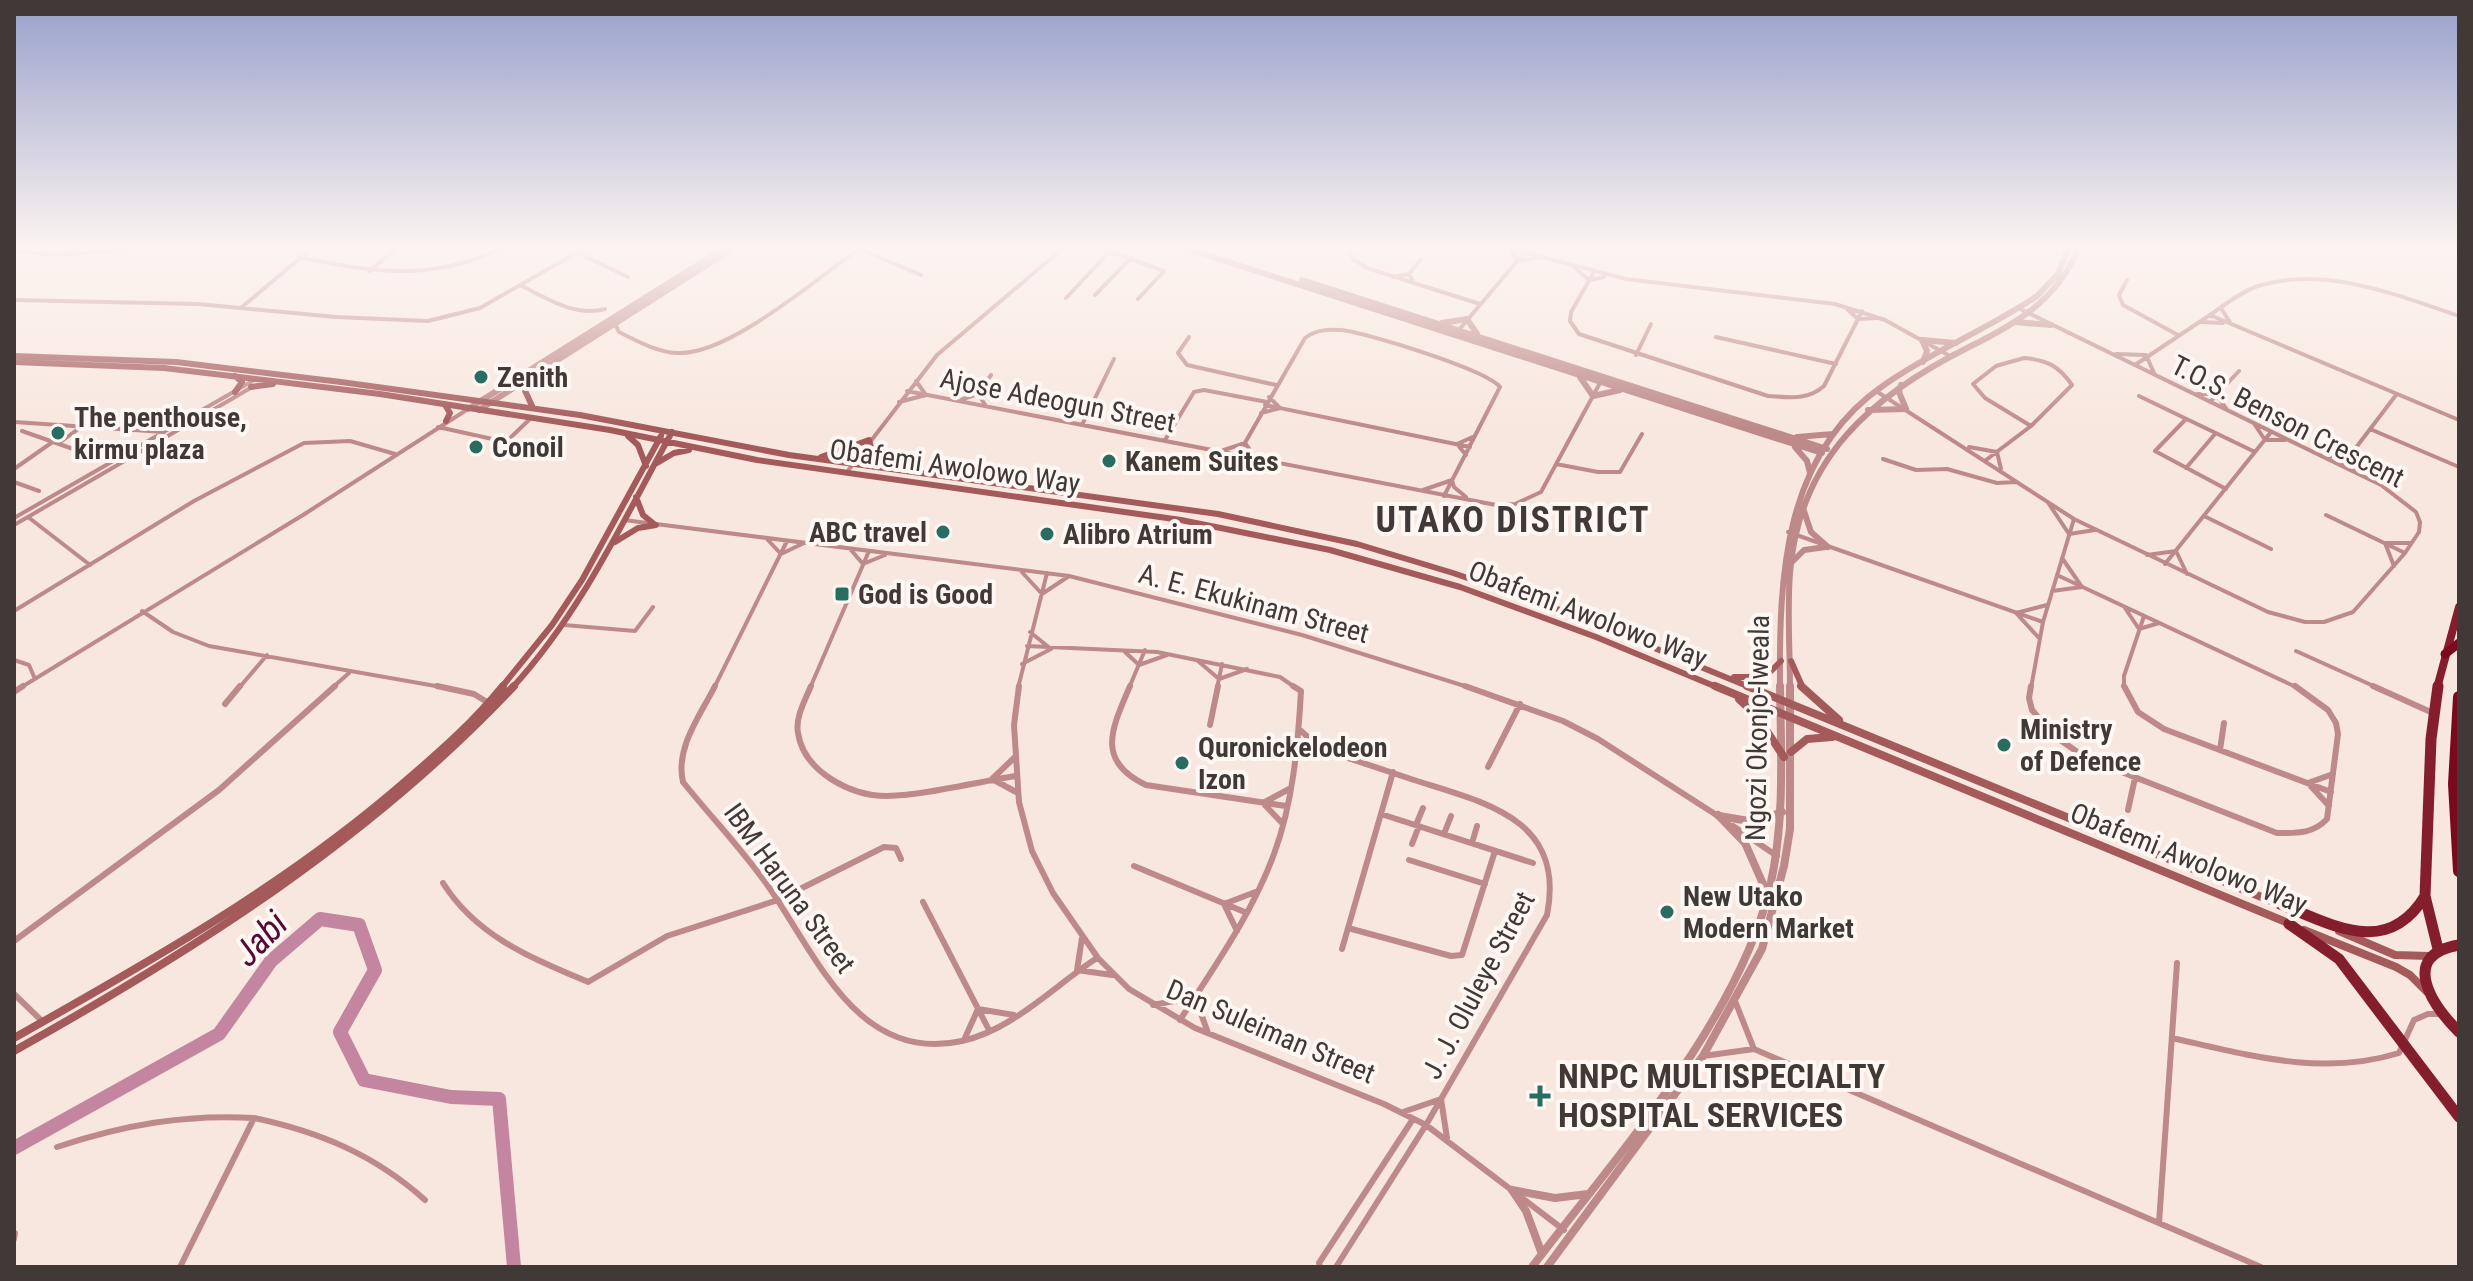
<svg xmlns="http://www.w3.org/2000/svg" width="2473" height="1281" viewBox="0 0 2473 1281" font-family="'Roboto Condensed',sans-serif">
	<rect width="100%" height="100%" fill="#f8e7df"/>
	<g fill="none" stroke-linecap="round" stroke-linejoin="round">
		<!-- river -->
		<path stroke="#c3859f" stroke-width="14" d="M 14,1148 L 219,1034 L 271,961 L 320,919 L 359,925 L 375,970 L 340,1032 L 364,1080 L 451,1097 L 499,1099 L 514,1267"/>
		<!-- minor-far1 -->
		<path stroke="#be8a89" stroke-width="4" d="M 859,249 L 921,275
			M 1103,249 L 1164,271 L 1138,299
			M 1349,249 L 1353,259 L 1367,268 L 1480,304
			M 1510,249 L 1517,261 L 1537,258
			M 1512,249 L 1626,279 L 1835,304 L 1885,320 L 1950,356
			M 14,250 L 56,255 L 128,249
			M 578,253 L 628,277
			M 299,257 C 372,272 430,282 500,249
			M 1575,268 L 1589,280 L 1604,277
			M 369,271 L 396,249
			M 1594,272 L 1571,312 L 1570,321 L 1579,334 L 1768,396 C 1789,397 1807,401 1824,386 L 1862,311
			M 1409,274 L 1421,259
			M 1393,277 L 1409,274 L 1414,283
			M 2127,280 L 2119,295 L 2123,305 L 2178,335
			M 522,286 C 548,299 575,317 605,309
			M 1095,295 L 1131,258
			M 1066,298 L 1110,251
			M 14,300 L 198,304 L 336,317 L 428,321 L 480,308 L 583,249
			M 242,307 L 311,249
			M 2221,308 L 2231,324
			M 1847,309 L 1858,319 L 1877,318
			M 2459,316 C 2396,295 2325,265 2258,286 C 2240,292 2225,305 2210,315 L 2459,420
			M 2201,322 L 2223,323
			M 615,324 L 619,332 C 637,341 657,352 677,353 C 728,356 816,279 859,249
			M 1458,331 L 1524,253
			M 1189,337 L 1178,353 L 1187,365 L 1276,385
			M 1716,337 L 1836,364
			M 2116,354 L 2145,355
			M 1636,355 L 1651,324
			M 2146,355 L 2154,373
			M 2024,358 C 2047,360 2059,366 2072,385 L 2031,426 L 1985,398 L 1973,384 L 1996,366 Z
			M 2135,365 L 2210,315
			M 907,391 L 1496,505 L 1515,504 L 1541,492 L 1601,381
			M 1876,391 L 2074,519 L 2268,612 L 2305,622 L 2324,622 L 2353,612 L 2405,553 L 2419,532 L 2420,522 L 2416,512 L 2381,485 L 2018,308
			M 978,394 L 991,375
			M 2197,394 L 2216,394 L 2227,410
			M 2139,396 L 2255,452
			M 960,400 L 978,394 L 986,406
			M 899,402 L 926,395 L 916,381
			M 2210,402 L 2239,371
			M 1265,405 L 1470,447
			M 1261,413 L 1280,408 L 1269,397
			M 2185,420 L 2155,451 L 2226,489
			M 14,422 L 164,432
			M 1082,425 L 1114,359
			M 2255,425 L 2265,440 L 2285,440
			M 438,427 L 506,442 L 531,418
			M 2370,429 L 2459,467
			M 22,431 L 96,457
			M 1165,440 L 1194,392 L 1204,390 L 1267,402
			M 59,443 L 81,427
			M 1969,447 L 1997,452 L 2001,469
			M 1221,451 L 1245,443 L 1255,457
			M 1238,455 L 1305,338 C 1316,330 1327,329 1341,330 C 1365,332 1487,370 1500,387 L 1444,496
			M 1466,455 L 1457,444 L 1475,436
			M 2326,456 L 2349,457 L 2358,474
			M 1883,459 L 1916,470 L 1947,469 L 1997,483 L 2017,482
			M 1986,460 L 2031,426
			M 1556,464 L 1598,472 L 1620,472 L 1642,434
			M 2342,466 L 2396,395
			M 2186,468 L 2215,434
			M 14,469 L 54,441
			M 847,472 L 937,355 L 1062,249
			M 14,482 L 39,491
			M 1423,490 L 1452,480 L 1454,487 L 1466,497
			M 2049,504 L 2069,534 L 2095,530
			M 2326,515 L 2405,553
			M 2204,516 L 2271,549
			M 28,517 L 90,565
			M 14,518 L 256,379
			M 624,520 L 1069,576 L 1302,635 L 1471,688
			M 14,525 L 254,386
			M 1788,532 L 2043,622 L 2031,688
			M 767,539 L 781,554 L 804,543
			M 851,550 L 863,564 L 885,555
			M 2147,555 L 2176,551 L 2187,574
			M 2165,564 L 2271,432
			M 2394,566 L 2385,543 L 2411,543
			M 1020,570 L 1042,594 L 1069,576
			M 2057,575 L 2298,688
			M 2052,591 L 2082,587 L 2062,558
			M 2125,608 L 2139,629 L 2159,623
			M 14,611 L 194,501 L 304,443 L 350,441 L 395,454
			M 142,611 L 173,632 L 209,646 L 447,688
			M 2043,622 L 2074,519
			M 564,625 L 635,631 L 653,607
			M 2039,638 L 2016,613 L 2047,605
			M 1027,646 L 1157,652 L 1280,677 L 1296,688
			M 1124,651 L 1139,665 L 1167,655
			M 2296,651 L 2378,688
			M 14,660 L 29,665 L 35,679
			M 1198,661 L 1219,679 L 1247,669
			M 1022,664 L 1051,649 L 1030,632
			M 20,688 L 303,515 L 468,409
			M 239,688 L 267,655
			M 332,688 L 349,673
			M 714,688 L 787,541
			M 810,688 L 869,551
			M 1018,688 L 1047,573
			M 1129,688 L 1145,650
			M 1217,688 L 1222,664
			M 2124,688 L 2124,676 L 2144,616"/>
		<!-- minor -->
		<path stroke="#be8a89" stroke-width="6" d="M 437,686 L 474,694 L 487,702
			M 715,686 C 700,716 675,748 683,782 C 711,817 742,849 768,886 C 817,956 858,1064 962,1041 C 1013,1030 1055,985 1097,958
			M 811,686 C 805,700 795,718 798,733 C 804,772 851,796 887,796 C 926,795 976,782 1016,776
			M 1019,686 L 1014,725 L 1019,802 L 1032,851 L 1053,893 L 1098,958 L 1129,989 L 1195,1028 L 1384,1104 L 1426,1125 L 1564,1230
			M 1130,686 C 1112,728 1095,761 1146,785 L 1286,806
			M 1465,686 L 1563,721 L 1598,739 L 1718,816
			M 2031,686 L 2029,698 L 2032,710 L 2053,735 L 2086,758 L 2277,833 C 2297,833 2313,834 2327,819 L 2338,734 L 2336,723 L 2328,710 L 2295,686
			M 2124,686 L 2138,712 L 2164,729 L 2331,792
			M 2373,686 L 2433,713
			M 14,692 L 23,686
			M 225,704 L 240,686
			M 1210,725 L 1218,686
			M 1297,741 C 1336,754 1375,767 1414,780 C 1486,803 1566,819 1547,915 L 1426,1125 L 1336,1267
			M 2220,750 L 2224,723
			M 1014,758 L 992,779 L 1018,793
			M 1294,759 L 1321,749 L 1300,730
			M 1488,767 L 1520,704
			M 2329,806 L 2308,783 L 2333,774
			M 2128,810 L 2135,778
			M 1381,814 L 1533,863
			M 1282,823 L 1263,803 L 1289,789
			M 1416,825 L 1423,808
			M 1733,826 L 1777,856
			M 1444,834 L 1451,816
			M 1472,843 L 1477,826
			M 1412,844 L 1419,826
			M 1409,860 L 1485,884
			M 1134,866 L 1247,913
			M 443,883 C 477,937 532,958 588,982 L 667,936 L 778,900 L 884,847 L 896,848 L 901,859
			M 923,902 L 989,1030
			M 1348,928 L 1451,956 L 1462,955 L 1495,851
			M 1237,931 L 1224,904 L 1258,891
			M 1082,938 L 1077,970 L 1112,975
			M 14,941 L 219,790 L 335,686
			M 1342,949 L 1393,772
			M 14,994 L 42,1021
			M 1735,1001 L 1754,1049
			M 1153,1005 L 1195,997 L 1208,1033
			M 1180,1020 C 1214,967 1252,914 1274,854 C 1293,803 1298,745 1301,691 L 1293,686
			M 2172,1038 C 2248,1055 2322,1077 2399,1053 L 2414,1020 L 2428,1014 L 2440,1014
			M 964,1040 L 978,1009 L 1014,1015
			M 1703,1056 L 1754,1049 L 2261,1267
			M 1403,1112 L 1441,1099 L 1447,1138
			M 254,1118 C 320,1132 375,1155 425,1200
			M 57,1147 C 123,1125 184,1114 254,1118 L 180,1267
			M 2159,1223 L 2177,963
			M 14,1239 L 15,1233
			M 1320,1267 L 1319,1263 L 1413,1119"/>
		<!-- tertiary-far1 -->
		<path stroke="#be8a89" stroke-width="6" d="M 1188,249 L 1822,453
			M 1302,280 L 1827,449
			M 2014,322 L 2051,325
			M 1442,323 L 1467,319 L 1477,334
			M 1922,340 L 1956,343
			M 1922,340 L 1927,351 L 1923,362
			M 1580,377 L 1593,396 L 1620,390
			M 1901,385 L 1899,392 L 1906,409
			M 468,409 L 723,249
			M 479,410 L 732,249
			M 1868,410 L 1906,409
			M 1797,437 L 1833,434
			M 1795,447 L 1807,461 L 1810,473
			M 1804,511 L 1811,532 L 1828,547
			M 1792,562 L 1804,550 L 1826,547
			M 1780,688 C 1779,577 1783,454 1884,385 C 1932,351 1988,329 2037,296 L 2058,274 L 2068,249
			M 1790,688 C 1790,650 1787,611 1790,573 C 1799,457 1873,395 1969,347 C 2016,324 2058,299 2078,249"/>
		<!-- tertiary -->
		<path stroke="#be8a89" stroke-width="8" d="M 1718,815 L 1745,843 L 1767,893
			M 1719,816 L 1755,822 L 1782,812
			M 1512,1190 L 1555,1198 L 1588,1194
			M 1512,1190 L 1526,1211 L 1542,1254
			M 1532,1267 C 1615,1158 1738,1021 1770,887 C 1785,821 1781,753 1780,686
			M 1547,1267 L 1703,1056 L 1762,949 L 1784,866 L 1790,829 L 1790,686"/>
		<!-- secondary-far1 -->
		<path stroke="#a45a5b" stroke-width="6" d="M 14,356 L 176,362 L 341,382 L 580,415 L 789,455 L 1218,514 L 1357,544 L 1453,573 L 1569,613 L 1752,688
			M 14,362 L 164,368 L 380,394 L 610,430 L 757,460 L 1181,520 L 1330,550 L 1460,587 L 1596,637 L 1719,688
			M 235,376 L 242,382 L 235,392
			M 521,382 L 533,408
			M 251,387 L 273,384
			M 445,405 L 450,413 L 446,421
			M 628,436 L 638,445 L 646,466
			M 821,457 L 869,440 L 872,451 L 886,466
			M 657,463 L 674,453 L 689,450
			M 636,497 L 643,515 L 654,524
			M 615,542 L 638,528 L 656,525
			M 1791,661 L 1803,688
			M 1734,677 L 1765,677 L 1781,661
			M 501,688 L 552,625 L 582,580 L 661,436
			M 512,688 C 581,613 623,521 672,432"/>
		<!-- secondary -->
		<path stroke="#a45a5b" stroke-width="8" d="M 1715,686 L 2293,925
			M 1747,686 L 2281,905
			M 1801,686 L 1839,720
			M 1739,699 L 1756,715 L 1784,757
			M 1791,752 L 1807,739 L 1832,737
			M 2304,930 L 2396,967 L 2410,975 L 2427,992
			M 2339,931 L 2395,955 L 2429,956
			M 14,1038 C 151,961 288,884 407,780 C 441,751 475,721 503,686
			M 14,1051 C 196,949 370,839 514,686"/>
		<!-- trunk-far1 -->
		<path stroke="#841e2c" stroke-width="8" d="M 2437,688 L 2459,607"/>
		<!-- trunk -->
		<path stroke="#841e2c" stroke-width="11" d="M 2438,686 L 2431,739 L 2425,896 L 2438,949
			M 2280,904 C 2333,925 2387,958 2425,896
			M 2289,924 L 2339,959 L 2459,1117
			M 2459,945 C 2399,955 2431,1004 2459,1032"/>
		<!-- motorway-far1 -->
		<path stroke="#7a081f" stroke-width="9" d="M 2445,654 L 2459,643"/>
		<!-- motorway -->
		<path stroke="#7a081f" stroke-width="12" d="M 2459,697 L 2454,784 L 2459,871"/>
	</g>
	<!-- sky -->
	<linearGradient id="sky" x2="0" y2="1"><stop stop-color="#99a1cb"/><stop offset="0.58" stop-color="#fcf4f1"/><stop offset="1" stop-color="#fcf4f1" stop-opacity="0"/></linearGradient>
	<rect width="2473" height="428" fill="url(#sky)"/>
	<!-- markers -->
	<g fill="#296d60" stroke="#fef7f3" stroke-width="3">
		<circle cx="481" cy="377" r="8"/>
		<circle cx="58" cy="433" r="8"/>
		<circle cx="476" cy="447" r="8"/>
		<circle cx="1109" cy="461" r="8"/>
		<circle cx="943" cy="532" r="8"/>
		<circle cx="1047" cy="534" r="8"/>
		<rect x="834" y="586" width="16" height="16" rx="4"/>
		<circle cx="2004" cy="745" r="8"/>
		<circle cx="1182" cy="763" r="8"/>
		<circle cx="1667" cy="912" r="8"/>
		<path d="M1536 1084h8v8h8v8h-8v8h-8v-8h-8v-8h8z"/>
	</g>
	<g text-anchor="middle" stroke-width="8" stroke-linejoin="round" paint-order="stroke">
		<!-- poi labels -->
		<g font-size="28" font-weight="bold" fill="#403936" stroke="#fef7f3" text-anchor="start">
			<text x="497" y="387">Zenith</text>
			<text x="74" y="427">The penthouse,<tspan x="74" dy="32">kirmu plaza</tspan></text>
			<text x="492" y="457">Conoil</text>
			<text x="1125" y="471">Kanem Suites</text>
			<text x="927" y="542" text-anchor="end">ABC travel</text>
			<text x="1063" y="544">Alibro Atrium</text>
			<text x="858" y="604">God is Good</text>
			<text x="2020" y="739">Ministry<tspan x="2020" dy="32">of Defence</tspan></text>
			<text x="1198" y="757">Quronickelodeon<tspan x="1198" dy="32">Izon</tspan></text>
			<text x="1683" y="906">New Utako<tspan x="1683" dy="32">Modern Market</tspan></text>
		</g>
		<!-- street labels -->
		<g font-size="28" fill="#403936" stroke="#fef7f3">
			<text transform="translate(1058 400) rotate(11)" y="10">Ajose Adeogun Street</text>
			<text transform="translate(2288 421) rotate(27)" y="10">T.O.S. Benson Crescent</text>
			<text transform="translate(955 466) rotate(8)" y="10">Obafemi Awolowo Way</text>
			<text transform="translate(1254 603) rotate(15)" y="10">A. E. Ekukinam Street</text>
			<text transform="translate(1588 614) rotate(21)" y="10">Obafemi Awolowo Way</text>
			<text transform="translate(1757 728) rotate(-89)" y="10">Ngozi Okonjo-Iweala</text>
			<text transform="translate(2189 858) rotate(22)" y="10">Obafemi Awolowo Way</text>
			<text transform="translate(790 888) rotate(54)" y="10">IBM Haruna Street</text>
			<text transform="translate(1478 985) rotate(-62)" y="10">J. J. Oluleye Street</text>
			<text transform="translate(1271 1031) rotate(23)" y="10">Dan Suleiman Street</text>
		</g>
		<!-- near-poi labels -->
		<g font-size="34" font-weight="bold" fill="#403936" stroke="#fef7f3" text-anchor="start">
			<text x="1558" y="1088">NNPC MULTISPECIALTY<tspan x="1558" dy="39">HOSPITAL SERVICES</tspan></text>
		</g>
		<!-- district labels -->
		<g font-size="36" font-weight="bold" letter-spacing="2" fill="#403936" stroke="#fef7f3">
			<text x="1513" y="532">UTAKO DISTRICT</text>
		</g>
		<!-- near-water labels -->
		<g font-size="36" font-style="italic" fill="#550a33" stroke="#fef7f3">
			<text transform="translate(260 938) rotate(-46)" y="13">Jabi</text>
		</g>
	</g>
	<!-- border -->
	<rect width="2473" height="1281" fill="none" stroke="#403936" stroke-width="32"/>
</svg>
